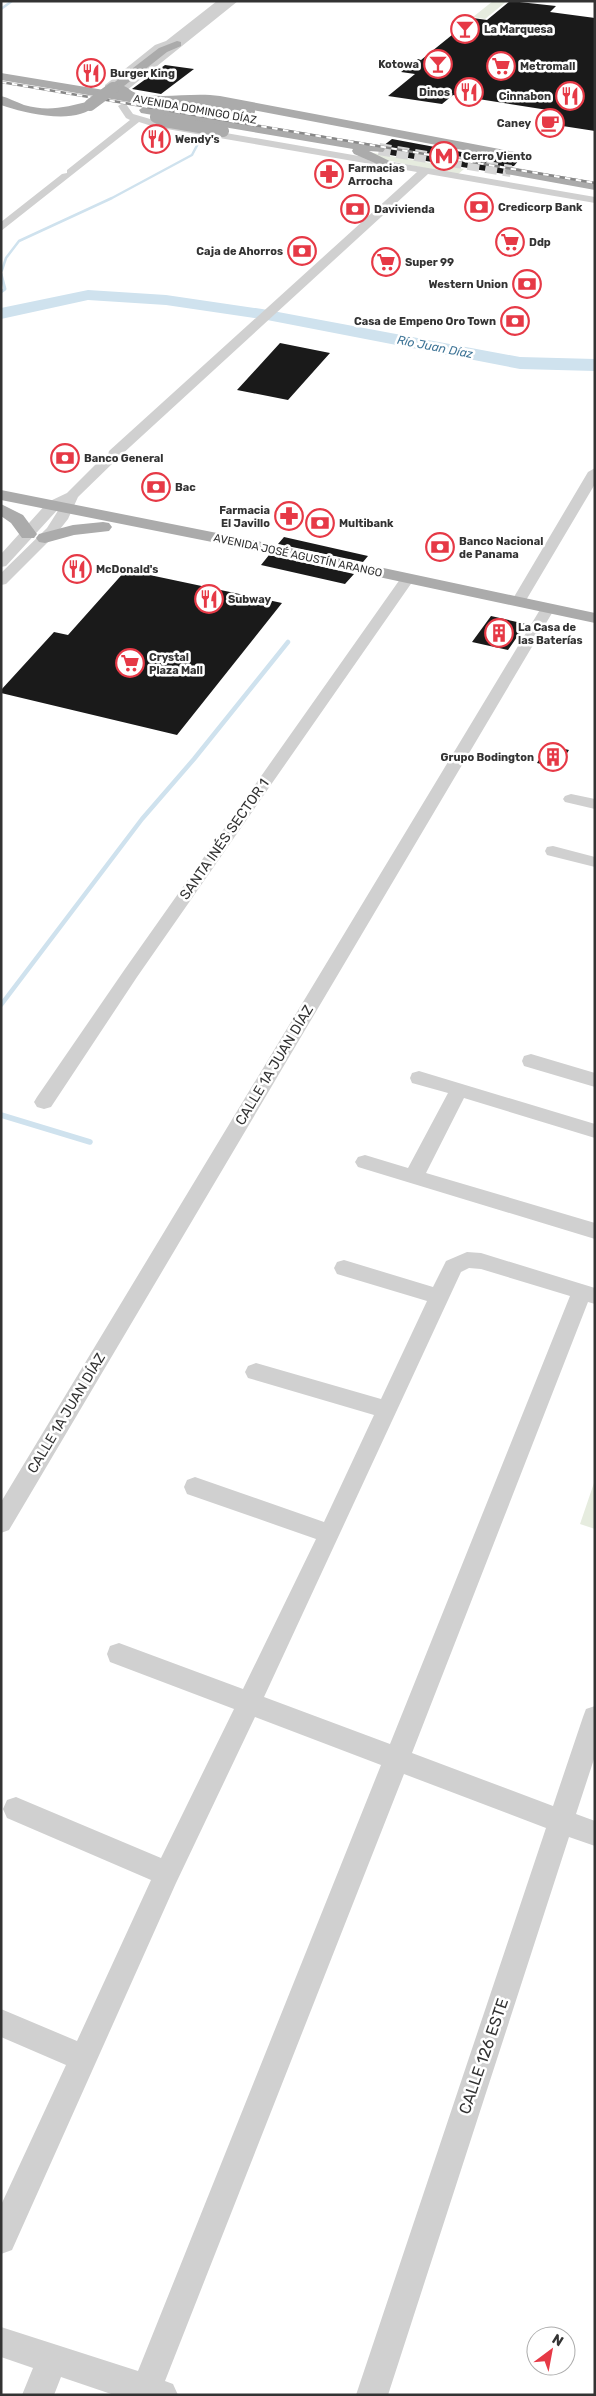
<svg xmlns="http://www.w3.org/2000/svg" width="596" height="2396" viewBox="0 0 596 2396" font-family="Rubik,sans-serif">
	<rect width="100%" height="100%" fill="#fff"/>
	<!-- green -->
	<path fill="#e6ecdf" d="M 493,1 L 507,1 L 485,19 L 473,17 Z
		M 368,152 L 464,169 L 457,175 L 382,159 Z
		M 595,1480 L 595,1529 L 580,1524 Z"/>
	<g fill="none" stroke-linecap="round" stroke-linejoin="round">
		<!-- stream-far3 -->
		<path stroke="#cfe2ee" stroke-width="2.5" d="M 1,9 L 12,1
			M 2,270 L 6,258 L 19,241 L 112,198 L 192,155 L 203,134"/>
		<!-- stream-far2 -->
		<path stroke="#cfe2ee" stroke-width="3" d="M 1,271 L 2,268
			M 1,274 L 5,289 L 1,292"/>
		<!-- stream-far1 -->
		<path stroke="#cfe2ee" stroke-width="4.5" d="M 1,1005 L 142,819 L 194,759 L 288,642"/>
		<!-- stream -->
		<path stroke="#cfe2ee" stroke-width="5.5" d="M 1,1115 L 90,1142"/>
		<!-- river -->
		<path fill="#cfe2ee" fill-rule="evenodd" d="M 88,290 L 166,295 L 262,309 L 520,357 L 595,359 L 595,371 L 520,369 L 262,319 L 166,305 L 88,300 L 1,319 L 1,308 Z"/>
	</g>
	<!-- building -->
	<path fill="#1a1a1a" d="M 510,1 L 556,6 L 550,12 L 595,18 L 595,131 L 543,123 L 554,111 L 453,95 L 442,104 L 388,96 L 415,74 L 401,72 L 418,59 L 421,60 L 473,18 L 487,20 Z
		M 165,65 L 194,69 L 161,94 L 132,89 Z
		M 392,139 L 515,162 L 519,160 L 514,166 L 504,167 L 504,174 L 384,154 L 387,149 L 383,146 Z
		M 280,343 L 330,353 L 288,400 L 237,390 Z
		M 284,537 L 368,556 L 363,562 L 278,544 Z
		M 269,555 L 354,574 L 345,584 L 261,565 Z
		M 126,570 L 282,603 L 177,735 L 1,693 L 1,690 L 54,632 L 68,635 Z
		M 491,616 L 526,624 L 508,650 L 472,642 Z
		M 548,745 L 569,750 L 558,768 L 537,763 Z"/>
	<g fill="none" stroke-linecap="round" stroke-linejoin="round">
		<!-- major-tunnel -->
		<path stroke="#d6d6d6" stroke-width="12" stroke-dasharray="12 6" stroke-linecap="butt" d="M 379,149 L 511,171"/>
		<!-- minor -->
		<path fill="#d0d0d0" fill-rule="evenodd" d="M 217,1 L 238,1 L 126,91 L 112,93 L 105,89 L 105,85 L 155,45 L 166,41 ZM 172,45 L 120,86 L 114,87 L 161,49 Z
			M 123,103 L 126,104 L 133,114 L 157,121 L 595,197 L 595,203 L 428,174 L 119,457 L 115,458 L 114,462 L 78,497 L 68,519 L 57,533 L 6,584 L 1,585 L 1,573 L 47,528 L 61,506 L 6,566 L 1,567 L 1,554 L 48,502 L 67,493 L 104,456 L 108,455 L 109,451 L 417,172 L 155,127 L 139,122 L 1,231 L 1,222 L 62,174 L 67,173 L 67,170 L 130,120 L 126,118 L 118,106 Z
			M 595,468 L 595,484 L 525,602 L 523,605 L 513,605 L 511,602 L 588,472 Z
			M 408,574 L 415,578 L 137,977 L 51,1107 L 44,1109 L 37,1107 L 34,1102 L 37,1097 L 125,969 L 403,575 Z
			M 548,604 L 555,608 L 9,1530 L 1,1533 L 1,1502 L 541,608 Z
			M 571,794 L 595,799 L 595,809 L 565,802 L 563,799 L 565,796 Z
			M 553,846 L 595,857 L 595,867 L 547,855 L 545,851 L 547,847 Z
			M 531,1054 L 595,1073 L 595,1087 L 524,1066 L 522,1061 L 524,1056 Z
			M 419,1071 L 595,1124 L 595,1138 L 464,1098 L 426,1173 L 595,1223 L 595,1239 L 358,1167 L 355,1162 L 358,1157 L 365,1155 L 408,1168 L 448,1093 L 412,1083 L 410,1078 L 412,1073 Z
			M 467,1252 L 481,1253 L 595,1288 L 595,1304 L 588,1302 L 412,1753 L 553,1806 L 583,1717 L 586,1709 L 595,1706 L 595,1756 L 576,1814 L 595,1821 L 595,1846 L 569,1837 L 388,2395 L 356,2395 L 546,1828 L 404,1774 L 165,2381 L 173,2384 L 178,2395 L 114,2395 L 61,2377 L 54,2395 L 22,2395 L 33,2368 L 1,2357 L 1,2327 L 138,2371 L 381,1765 L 255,1717 L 176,1883 L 12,2250 L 1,2254 L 1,2205 L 66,2065 L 1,2037 L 1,2009 L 77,2041 L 151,1880 L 7,1818 L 3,1809 L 7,1800 L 16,1797 L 161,1858 L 234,1709 L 110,1662 L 107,1654 L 110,1646 L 119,1643 L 243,1689 L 316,1539 L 187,1494 L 184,1487 L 187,1480 L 195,1477 L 324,1522 L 374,1415 L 248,1378 L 245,1372 L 248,1366 L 256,1363 L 381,1399 L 427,1301 L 337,1274 L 334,1268 L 337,1262 L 344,1260 L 433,1287 L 446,1261 ZM 469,1268 L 481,1269 L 570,1296 L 390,1744 L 264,1697 L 461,1272 Z"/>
		<!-- major -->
		<path fill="#ababab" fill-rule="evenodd" d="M 177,41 L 181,42 L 181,46 L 167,52 L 124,86 C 130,88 131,93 140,94 C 166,99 193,92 220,96 L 515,152 L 521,156 L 515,160 L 216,103 L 192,101 L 129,102 L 1,80 L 1,73 L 116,92 L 107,88 L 159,48 Z
			M 1,96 C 9,98 16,102 24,105 C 48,112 67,107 90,101 L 96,105 C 78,125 29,114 7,107 L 1,105 Z
			M 145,106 L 379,145 L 385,149 L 383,152 L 369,151 L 400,166 L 394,170 L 389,169 L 354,154 L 352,151 L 353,149 L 141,113 L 139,110 Z
			M 511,167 L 595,182 L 595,190 L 506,174 L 505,171 L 506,168 Z
			M 1,490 L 257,541 L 595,613 L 595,623 L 257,551 L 1,500 Z
			M 1,504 L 23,515 L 37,534 L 34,538 L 22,538 L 11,523 L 1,516 Z
			M 103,522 L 109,523 L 112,527 L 109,531 L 74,535 L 45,543 L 39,542 L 36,538 L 39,534 L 73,525 Z"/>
		<defs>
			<path id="rail" d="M 1,82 L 595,183"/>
		</defs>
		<!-- rail casing -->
		<use href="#rail" stroke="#888" stroke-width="2.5"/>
		<!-- rail -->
		<use href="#rail" stroke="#fff" stroke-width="2" stroke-dasharray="5.5" stroke-linecap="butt"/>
		<!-- major-bridge -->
		<path stroke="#ababab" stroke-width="12" d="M 90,105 L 113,88
			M 223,131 L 164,121 L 156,117 L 157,111 C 186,93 218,105 249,111"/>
	</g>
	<!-- icons -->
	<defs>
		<symbol id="bar-ring" viewBox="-11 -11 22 22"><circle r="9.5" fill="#fff" stroke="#e63946" stroke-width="1.5"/><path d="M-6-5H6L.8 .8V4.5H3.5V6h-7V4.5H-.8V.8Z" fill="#e63946"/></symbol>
		<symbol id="supermarket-ring" viewBox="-11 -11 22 22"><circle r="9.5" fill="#fff" stroke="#e63946" stroke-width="1.5"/><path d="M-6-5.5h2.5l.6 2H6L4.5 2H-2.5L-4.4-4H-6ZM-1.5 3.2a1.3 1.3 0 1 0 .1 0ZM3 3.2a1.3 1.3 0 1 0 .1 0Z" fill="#e63946"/></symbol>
		<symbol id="restaurant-ring" viewBox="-11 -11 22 22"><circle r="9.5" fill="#fff" stroke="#e63946" stroke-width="1.5"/><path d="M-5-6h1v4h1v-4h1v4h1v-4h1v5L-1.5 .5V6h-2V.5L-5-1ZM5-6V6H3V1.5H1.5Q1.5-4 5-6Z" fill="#e63946"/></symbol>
		<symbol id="cafe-ring" viewBox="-11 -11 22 22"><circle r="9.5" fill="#fff" stroke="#e63946" stroke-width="1.5"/><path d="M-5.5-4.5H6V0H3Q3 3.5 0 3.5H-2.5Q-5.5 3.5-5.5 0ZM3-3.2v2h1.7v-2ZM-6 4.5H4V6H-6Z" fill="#e63946"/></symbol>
		<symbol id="metro-ring" viewBox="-11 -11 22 22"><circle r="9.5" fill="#fff" stroke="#e63946" stroke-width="1.5"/><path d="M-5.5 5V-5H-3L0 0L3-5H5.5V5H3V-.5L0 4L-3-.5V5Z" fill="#e63946"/></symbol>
		<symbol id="pharmacy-ring" viewBox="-11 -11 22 22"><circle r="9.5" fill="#fff" stroke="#e63946" stroke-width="1.5"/><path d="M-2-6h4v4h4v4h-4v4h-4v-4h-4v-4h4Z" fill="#e63946"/></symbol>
		<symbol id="bank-ring" viewBox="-11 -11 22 22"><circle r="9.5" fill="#fff" stroke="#e63946" stroke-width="1.5"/><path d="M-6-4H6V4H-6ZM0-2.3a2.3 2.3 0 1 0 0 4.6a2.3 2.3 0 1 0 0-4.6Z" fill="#e63946"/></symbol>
		<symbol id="building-ring" viewBox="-11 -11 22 22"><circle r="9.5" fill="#fff" stroke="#e63946" stroke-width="1.5"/><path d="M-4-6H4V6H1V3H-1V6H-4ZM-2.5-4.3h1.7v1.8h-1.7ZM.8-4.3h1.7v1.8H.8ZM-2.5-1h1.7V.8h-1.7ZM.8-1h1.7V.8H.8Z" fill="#e63946"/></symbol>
	</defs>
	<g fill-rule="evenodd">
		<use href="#bar-ring" x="449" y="13" width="32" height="32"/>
		<use href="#bar-ring" x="422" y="48" width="32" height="32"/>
		<use href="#supermarket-ring" x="485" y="50" width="32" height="32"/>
		<use href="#restaurant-ring" x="75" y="57" width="32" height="32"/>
		<use href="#restaurant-ring" x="453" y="76" width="32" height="32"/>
		<use href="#restaurant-ring" x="554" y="80" width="32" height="32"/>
		<use href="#cafe-ring" x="534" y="107" width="32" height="32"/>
		<use href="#restaurant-ring" x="140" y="123" width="32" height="32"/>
		<use href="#metro-ring" x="428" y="140" width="32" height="32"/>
		<use href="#pharmacy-ring" x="313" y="158" width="32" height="32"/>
		<use href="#bank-ring" x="463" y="191" width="32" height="32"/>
		<use href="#bank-ring" x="339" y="193" width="32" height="32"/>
		<use href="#supermarket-ring" x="494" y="226" width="32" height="32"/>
		<use href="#bank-ring" x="286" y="235" width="32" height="32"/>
		<use href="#supermarket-ring" x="370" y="246" width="32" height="32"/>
		<use href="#bank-ring" x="511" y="268" width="32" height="32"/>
		<use href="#bank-ring" x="499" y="305" width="32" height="32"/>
		<use href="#bank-ring" x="49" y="442" width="32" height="32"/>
		<use href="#bank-ring" x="140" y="471" width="32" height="32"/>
		<use href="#pharmacy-ring" x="273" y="500" width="32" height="32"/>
		<use href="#bank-ring" x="304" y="507" width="32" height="32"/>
		<use href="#bank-ring" x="424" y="531" width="32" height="32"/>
		<use href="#restaurant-ring" x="61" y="553" width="32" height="32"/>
		<use href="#restaurant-ring" x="193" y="583" width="32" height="32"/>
		<use href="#building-ring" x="483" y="617" width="32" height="32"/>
		<use href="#supermarket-ring" x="114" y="647" width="32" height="32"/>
		<use href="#building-ring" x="537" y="741" width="32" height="32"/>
	</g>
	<g text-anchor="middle" stroke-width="5" stroke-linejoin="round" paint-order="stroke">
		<!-- far-poi labels -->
		<g font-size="11" font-weight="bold" fill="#333" stroke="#fff" text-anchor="start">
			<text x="484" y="33">La Marquesa</text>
			<text x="419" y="68" text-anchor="end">Kotowa</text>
			<text x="520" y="70">Metromall</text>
			<text x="110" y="77">Burger King</text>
			<text x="450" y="96" text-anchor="end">Dinos</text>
			<text x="551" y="100" text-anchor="end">Cinnabon</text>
			<text x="531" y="127" text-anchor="end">Caney</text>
			<text x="175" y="143">Wendy's</text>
			<text x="463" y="160">Cerro Viento</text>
			<text x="348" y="172">Farmacias<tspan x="348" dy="13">Arrocha</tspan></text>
			<text x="498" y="211">Credicorp Bank</text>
			<text x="374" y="213">Davivienda</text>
			<text x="529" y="246">Ddp</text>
			<text x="283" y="255" text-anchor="end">Caja de Ahorros</text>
			<text x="405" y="266">Super 99</text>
			<text x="508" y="288" text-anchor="end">Western Union</text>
			<text x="496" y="325" text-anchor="end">Casa de Empeno Oro Town</text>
			<text x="84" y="462">Banco General</text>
			<text x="175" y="491">Bac</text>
			<text x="270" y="514" text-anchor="end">Farmacia<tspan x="270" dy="13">El Javillo</tspan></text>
			<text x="339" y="527">Multibank</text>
			<text x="459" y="545">Banco Nacional<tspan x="459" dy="13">de Panama</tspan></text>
			<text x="96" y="573">McDonald's</text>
			<text x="228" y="603">Subway</text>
			<text x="518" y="631">La Casa de<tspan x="518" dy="13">las Baterías</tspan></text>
			<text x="149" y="661">Crystal<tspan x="149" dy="13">Plaza Mall</tspan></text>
			<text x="534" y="761" text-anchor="end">Grupo Bodington</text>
		</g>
		<!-- far-street labels -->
		<g font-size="11" fill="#333" stroke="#fff">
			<text transform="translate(195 109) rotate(10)" y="4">AVENIDA DOMINGO DÍAZ</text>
			<text transform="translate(298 555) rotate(12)" y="4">AVENIDA JOSÉ AGUSTÍN ARANGO</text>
		</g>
		<!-- far-water labels -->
		<g font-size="12" font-style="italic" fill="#3f7597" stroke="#fff">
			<text transform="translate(435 347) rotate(11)" y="4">Río Juan Díaz</text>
		</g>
		<!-- street labels -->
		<g font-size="14" fill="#333" stroke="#fff">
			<text transform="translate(224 839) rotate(-55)" y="5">SANTA INÉS SECTOR 1</text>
			<text transform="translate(274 1065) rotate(-59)" y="5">CALLE 1A JUAN DÍAZ</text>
			<text transform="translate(66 1413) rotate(-59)" y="5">CALLE 1A JUAN DÍAZ</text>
		</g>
		<!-- near-street labels -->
		<g font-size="16" fill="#333" stroke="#fff">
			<text transform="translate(483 2056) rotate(-71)" y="6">CALLE 126 ESTE</text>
		</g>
	</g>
	<!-- border -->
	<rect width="596" height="2396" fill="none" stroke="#333333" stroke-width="5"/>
	<!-- north arrow -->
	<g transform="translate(551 2351) rotate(32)"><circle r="24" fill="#ffffff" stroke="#adadad"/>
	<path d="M0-4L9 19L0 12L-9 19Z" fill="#e63946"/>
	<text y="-8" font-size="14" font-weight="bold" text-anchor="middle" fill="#333333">N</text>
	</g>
</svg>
